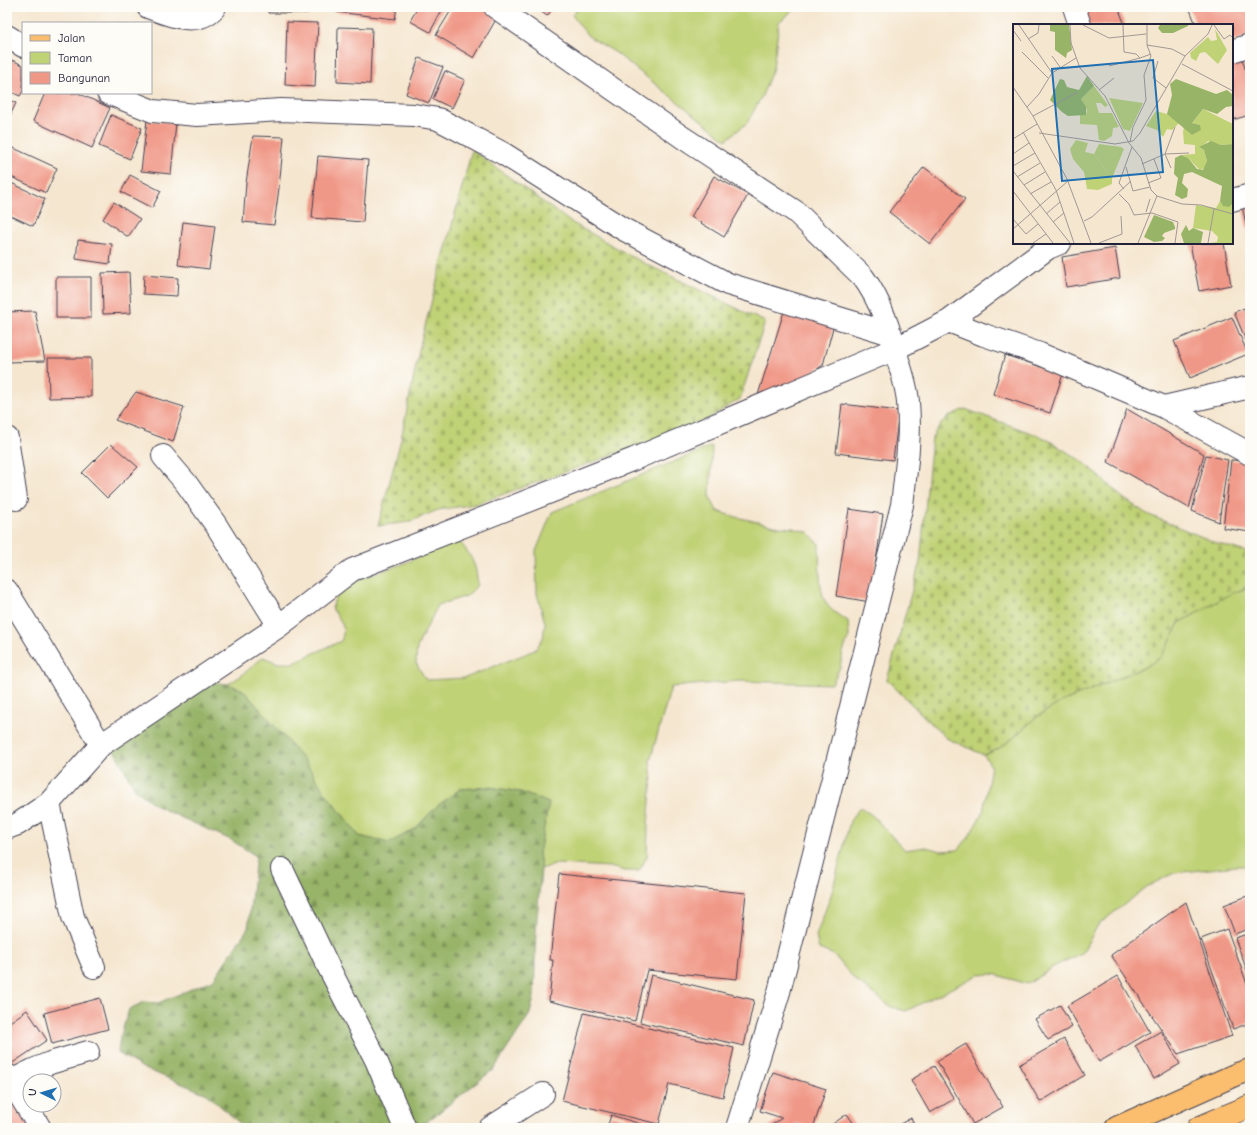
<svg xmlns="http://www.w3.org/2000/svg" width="1257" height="1135" viewBox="0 0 1257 1135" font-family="'Comic Neue',sans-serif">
	<defs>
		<pattern id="forest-firs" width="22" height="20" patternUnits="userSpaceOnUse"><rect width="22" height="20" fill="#97b467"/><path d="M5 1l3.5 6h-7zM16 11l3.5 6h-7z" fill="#7b9256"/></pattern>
		<pattern id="cemetery-stones" width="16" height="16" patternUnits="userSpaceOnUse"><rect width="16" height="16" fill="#bfd276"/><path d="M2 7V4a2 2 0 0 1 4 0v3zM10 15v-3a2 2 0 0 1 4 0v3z" fill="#a4b467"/></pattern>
	</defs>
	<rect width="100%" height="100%" fill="#fdfcf7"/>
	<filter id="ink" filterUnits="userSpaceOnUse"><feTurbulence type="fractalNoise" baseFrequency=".025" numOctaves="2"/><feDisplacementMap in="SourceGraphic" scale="8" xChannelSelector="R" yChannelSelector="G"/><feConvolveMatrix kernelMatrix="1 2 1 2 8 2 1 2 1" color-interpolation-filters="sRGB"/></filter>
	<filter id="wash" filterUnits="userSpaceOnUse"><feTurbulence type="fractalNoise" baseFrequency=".012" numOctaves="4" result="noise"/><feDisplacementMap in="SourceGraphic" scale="16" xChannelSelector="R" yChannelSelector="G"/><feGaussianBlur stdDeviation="0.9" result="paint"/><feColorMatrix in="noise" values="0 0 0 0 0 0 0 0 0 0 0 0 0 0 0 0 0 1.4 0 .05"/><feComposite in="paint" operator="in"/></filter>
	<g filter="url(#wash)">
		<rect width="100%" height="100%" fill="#f5e6cf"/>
		<!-- green -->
		<path fill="#bfd276" stroke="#707a58" d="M 580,7 L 801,7 L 792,11 L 779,22 L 773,68 L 762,96 L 747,123 L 726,140 L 616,53 L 588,36 L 572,15 Z
			M 712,446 L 710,497 L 717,511 L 732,516 L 779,527 L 793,528 L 808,532 L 819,544 C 820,559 818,590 826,603 C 832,612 840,616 848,621 L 849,636 L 843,652 L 840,667 L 832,684 L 739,681 L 671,687 L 650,761 L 652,778 L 648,825 L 647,857 L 639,871 L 625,871 L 610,867 L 557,864 L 541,869 L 539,853 L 548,803 L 520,792 L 489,787 L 460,789 L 436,807 L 415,829 L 389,843 L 359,836 L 321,787 L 305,761 L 243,690 L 228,684 L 241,676 L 263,657 L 278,663 L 292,663 L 341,641 C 347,627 340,619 332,609 L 336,594 L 346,584 L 405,563 L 432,551 L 460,542 C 473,558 476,565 478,585 L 467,596 L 438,605 L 417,647 L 416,663 L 426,680 L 465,678 L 535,650 L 543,638 L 545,623 L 537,594 L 536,551 L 552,512 Z
			M 1250,587 L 1250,866 L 1236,866 L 1174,873 L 1148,886 L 1098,925 L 1082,953 L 1053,967 L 1028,984 L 993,974 L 978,975 L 906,1011 L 891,1007 L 855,980 L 834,955 L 819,949 L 816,936 L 832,892 L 850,821 L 860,807 L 873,816 L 905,850 L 926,847 L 941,851 L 958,850 L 968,838 L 983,812 L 991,766 L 984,755 L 998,749 L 1012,739 L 1035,718 L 1061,702 L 1145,667 L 1167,647 L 1179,623 L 1232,593 Z"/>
		<!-- forest -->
		<path fill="url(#forest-firs)" stroke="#5c6b51" d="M 212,682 L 228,684 L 243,690 L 305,761 L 321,787 L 359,836 L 389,843 L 415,829 L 436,807 L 460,789 L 489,787 L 520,792 L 549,803 L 539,853 L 541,869 L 536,931 L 534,997 L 530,1014 L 494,1069 L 419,1128 L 245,1128 L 207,1094 L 143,1068 L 118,1053 L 120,1038 L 129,1009 L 144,1002 L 158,1003 L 213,980 L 248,928 L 256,856 L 231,840 L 158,807 L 135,789 L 114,750 L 118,736 Z"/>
		<!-- cemetery -->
		<path fill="url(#cemetery-stones)" stroke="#707a58" d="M 472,150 L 569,221 L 638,260 L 765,322 L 740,399 L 699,424 L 476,504 L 438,510 L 409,522 L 378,526 L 401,439 L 421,341 Z
			M 965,409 L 1045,438 L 1086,464 L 1123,498 L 1147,514 L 1219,544 L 1250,553 L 1250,587 L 1232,593 L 1179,623 L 1167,647 L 1159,659 L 1145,667 L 1061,702 L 1035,718 L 1012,739 L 998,749 L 984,755 L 946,738 L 887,680 L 920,562 L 932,438 C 941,421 947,416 965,409 Z"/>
		<g id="blocks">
			<!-- building -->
			<path fill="#f09887" d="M 268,7 L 308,7 L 308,13 L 268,13 Z
				M 336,7 L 397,7 L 395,19 L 336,12 Z
				M 418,7 L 444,7 L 430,32 L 410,21 Z
				M 453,7 L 487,7 L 499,14 L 474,58 L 436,35 Z
				M 535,7 L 554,7 L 547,16 Z
				M 1081,7 L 1118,7 L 1125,25 L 1087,25 Z
				M 1189,7 L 1250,7 L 1250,35 L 1232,42 L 1232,25 L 1196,25 Z
				M 287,22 L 318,23 L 315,87 L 285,85 Z
				M 338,27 L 372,28 L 370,84 L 337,82 Z
				M 7,58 L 23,65 L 23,91 L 20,96 L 7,90 Z
				M 419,58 L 443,67 L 429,103 L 406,94 Z
				M 1242,58 L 1250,85 L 1250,115 L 1232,120 L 1232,61 Z
				M 445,71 L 465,80 L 452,108 L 433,99 Z
				M 45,93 L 78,93 L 110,108 L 92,148 L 33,121 Z
				M 7,99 L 16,103 L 9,118 L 7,117 Z
				M 111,115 L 142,128 L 130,159 L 99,146 Z
				M 147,120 L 176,123 L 171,174 L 141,171 Z
				M 253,136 L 284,137 L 279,188 L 274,225 L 243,222 L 246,183 Z
				M 7,145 L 57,168 L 46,193 L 7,175 Z
				M 318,156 L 368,160 L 363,222 L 312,218 Z
				M 924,167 L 965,199 L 930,244 L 889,212 Z
				M 130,175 L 161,191 L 152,208 L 121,192 Z
				M 714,176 L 748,195 L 724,237 L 691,217 Z
				M 7,181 L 45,199 L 33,226 L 7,214 Z
				M 114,202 L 140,219 L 128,237 L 103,219 Z
				M 1250,204 L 1250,238 L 1249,238 L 1242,206 Z
				M 183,222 L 215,226 L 209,269 L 178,265 Z
				M 78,240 L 112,244 L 110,264 L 76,259 Z
				M 1190,243 L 1224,243 L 1231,285 L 1199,291 Z
				M 1115,248 L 1120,278 L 1066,287 L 1062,257 Z
				M 129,272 L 131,313 L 103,314 L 102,273 Z
				M 144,275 L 178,278 L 177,296 L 143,294 Z
				M 56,277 L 91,277 L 91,318 L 56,318 Z
				M 1250,306 L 1250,350 L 1234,312 Z
				M 785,308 L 834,324 L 823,365 L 786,392 L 758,395 Z
				M 35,311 L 45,361 L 7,362 L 7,312 Z
				M 1232,317 L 1248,354 L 1190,378 L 1174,341 Z
				M 1005,355 L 1063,374 L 1050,413 L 993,394 Z
				M 48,358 L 91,358 L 91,397 L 49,398 Z
				M 136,392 L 184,407 L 173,442 L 115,420 Z
				M 842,404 L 899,411 L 893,460 L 836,453 Z
				M 1127,409 L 1204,454 L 1189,508 L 1108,462 Z
				M 111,444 L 138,467 L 107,498 L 82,473 Z
				M 1206,455 L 1228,460 L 1219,522 L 1192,511 Z
				M 1231,460 L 1250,461 L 1250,532 L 1223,528 Z
				M 849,509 L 883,514 L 870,602 L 836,596 Z
				M 559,874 L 746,893 L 737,979 L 647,970 L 635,1021 L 549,1001 L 553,960 L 550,960 Z
				M 1250,895 L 1250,928 L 1235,934 L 1224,905 Z
				M 1186,902 L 1232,1036 L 1178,1054 L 1111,955 Z
				M 1227,929 L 1250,992 L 1250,1023 L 1233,1029 L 1201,939 Z
				M 1250,933 L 1250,979 L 1235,938 Z
				M 651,975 L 754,1000 L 744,1046 L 640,1022 Z
				M 1118,976 L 1150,1032 L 1099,1062 L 1067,1006 Z
				M 100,998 L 108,1029 L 52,1044 L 44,1013 Z
				M 1060,1005 L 1072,1027 L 1048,1040 L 1035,1019 Z
				M 27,1010 L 47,1040 L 11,1064 L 7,1058 L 7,1024 Z
				M 584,1013 L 734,1048 L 723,1097 L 669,1084 L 659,1124 L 562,1101 Z
				M 1161,1031 L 1180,1064 L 1154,1079 L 1135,1046 Z
				M 1064,1039 L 1085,1075 L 1040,1102 L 1019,1065 Z
				M 966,1044 L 1003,1107 L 973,1124 L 937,1061 Z
				M 934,1066 L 954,1099 L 930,1113 L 911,1080 Z
				M 773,1072 L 826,1089 L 813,1128 L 795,1123 L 799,1128 L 767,1128 L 782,1118 L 760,1111 Z
				M 7,1083 L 33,1123 L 25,1128 L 7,1128 Z
				M 847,1114 L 857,1128 L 827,1128 Z
				M 611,1115 L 654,1128 L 607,1128 Z
				M 911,1118 L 916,1128 L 893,1128 Z"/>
		</g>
	</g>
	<g filter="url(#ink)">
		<use href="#blocks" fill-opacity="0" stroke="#423f51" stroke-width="1"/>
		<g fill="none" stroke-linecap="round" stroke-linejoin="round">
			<defs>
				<path id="minor" d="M 148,7 C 169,15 197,28 215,7
					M 495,7 L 682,137 L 796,212 L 863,277 C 881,301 890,331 898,360 C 902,373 907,388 908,402 C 911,436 906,471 902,505 L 779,992 L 737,1128
					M 1074,7 L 1080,25
					M 7,36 L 23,46
					M 1232,51 L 1250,45
					M 108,93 L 153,111 L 197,115 L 281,110 L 414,115 L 438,119 L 461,131 L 504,154 L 623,229 L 728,284 L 891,334
					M 1232,200 L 1250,195
					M 949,321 L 984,335 L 1040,354 L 1164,407 L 1250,454
					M 1164,407 L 1250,387
					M 7,438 L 16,499
					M 163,456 L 186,483 L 216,525 L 279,626
					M 7,591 L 101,745
					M 49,803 L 73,917 L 94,967
					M 7,828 L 18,824 L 49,803 L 101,745 L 279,626 L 352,570 L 634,459 L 895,349 L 949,321 L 1048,248 L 1060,243
					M 282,869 L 329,968 L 376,1060 L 405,1128
					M 7,1075 L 40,1128
					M 11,1081 L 33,1070 L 50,1063 L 88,1052
					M 490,1128 L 543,1094"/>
				<path id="major" d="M 1116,1128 L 1237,1074 L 1250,1070
					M 1198,1128 L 1250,1106"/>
			</defs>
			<!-- minor casing -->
			<use href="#minor" stroke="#423f51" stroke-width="24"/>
			<!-- major casing -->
			<use href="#major" stroke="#423f51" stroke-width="24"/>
			<!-- minor -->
			<use href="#minor" stroke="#fff" stroke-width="22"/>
			<!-- major -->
			<use href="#major" stroke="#fbbd6e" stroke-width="22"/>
		</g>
	</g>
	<!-- overview -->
	<g transform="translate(1013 24)">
		<rect width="220" height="220" fill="#f5e6cf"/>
		<path d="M 202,5 L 214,26 L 205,40 L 192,28 L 187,29 L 183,37 L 178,34 L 177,29 L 195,13 L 198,17 L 204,16 ZM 81,62 L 95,81 L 92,83 L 88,79 L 83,79 L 86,89 L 99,89 L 106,103 L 100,104 L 99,112 L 91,117 L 86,116 L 84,101 L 67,100 L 67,91 L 73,91 L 74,86 L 68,75 ZM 190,85 L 220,100 L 220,120 L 208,121 L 195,117 L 187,124 L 191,126 L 194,137 L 192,144 L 187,146 L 175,134 L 168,131 L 182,130 L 182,121 L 171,120 L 170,108 L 171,103 L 179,111 L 187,101 L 179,99 ZM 143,87 L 154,90 L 166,99 L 159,106 L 154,105 L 150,113 L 144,106 L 133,102 ZM 63,116 L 75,119 L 72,128 L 81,130 L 99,154 L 99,160 L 85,166 L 74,165 L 71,148 L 60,135 L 57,125 ZM 207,177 L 210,182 L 220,179 L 220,219 L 197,219 L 204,218 L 205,213 L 199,207 L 180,204 L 183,181 L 203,184 Z" fill="#bfd276"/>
		<path d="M 37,1 L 56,1 L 59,26 L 54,29 L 53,34 L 42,26 L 42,8 L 37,7 ZM 147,1 L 175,1 L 175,2 L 160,9 L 149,9 L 145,4 ZM 74,52 L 81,62 L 68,75 L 73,83 L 73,91 L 55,92 L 49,88 L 37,76 L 47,55 L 51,56 L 54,63 L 66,66 ZM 163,55 L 203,70 L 214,66 L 220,71 L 220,82 L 213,83 L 204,90 L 190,85 L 179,99 L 187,101 L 188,106 L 179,111 L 154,90 L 159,71 L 157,60 ZM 198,117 L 208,121 L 220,120 L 220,179 L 216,183 L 210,182 L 207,177 L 209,162 L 179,148 L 171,150 L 169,159 L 175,165 L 174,173 L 169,175 L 162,171 L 165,154 L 161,150 L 162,134 L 168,131 L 175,134 L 184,145 L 190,146 L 194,137 L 191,126 L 186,123 ZM 141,191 L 160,198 L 162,203 L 162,205 L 151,209 L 149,212 L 152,214 L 149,217 L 141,218 L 131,213 ZM 173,201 L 176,207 L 180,204 L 190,208 L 188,219 L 171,219 L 168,210 Z" fill="#97b467"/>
		<path d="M 96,74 L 130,79 L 117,107 L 110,105 ZM 86,120 L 108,123 L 111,125 L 99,154 L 81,130 Z" fill="#bfd276"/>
		<path fill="none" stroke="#a19894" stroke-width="1" d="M 6,1 L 39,49M 57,1 L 58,19 L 67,44 L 92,72 L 116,119 L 128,134 L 138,166 L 144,172 L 169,180 L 188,181 L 220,190M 70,1 L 96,14 L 133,10M 110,1 L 111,28 L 123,30 L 127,34 L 138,30M 201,1 L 211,15 L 217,11 L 220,14M 0,6 L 8,17M 15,15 L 25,9 L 26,1M 134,21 L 159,25 L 172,32M 9,28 L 35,54M 39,32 L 47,43M 145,37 L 140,54 L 153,64M 169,40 L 220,67M 96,42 L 127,34M 0,63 L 20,92 L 54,155 L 78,219M 86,66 L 101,54M 14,83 L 26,70 L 39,49 L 63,34M 20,92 L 65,68M 10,108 L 43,166 L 61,219M 26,109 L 102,120 L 120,117 L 127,109 L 172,32 L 195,10 L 199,1M 0,115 L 24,100M 117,118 L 120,103 L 133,76 L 131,51 L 138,32 L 134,21 L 134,1M 0,130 L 16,119M 129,140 L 152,130 L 162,103M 0,142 L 22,129M 113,143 L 120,167 L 137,163M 158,144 L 152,130 L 176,129M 0,147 L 57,219M 4,153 L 27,139M 135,159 L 148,154 L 141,135M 11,161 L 32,148M 111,165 L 106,159 L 119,123M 0,167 L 40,219M 17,170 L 38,158M 106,170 L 116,180 L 121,191 L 139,189 L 165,198 L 162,219M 133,188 L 137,175M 33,190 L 47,178M 0,195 L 13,210 L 25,200M 71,197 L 79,193 L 118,157M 40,198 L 51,189M 0,205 L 55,157M 20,219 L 33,210M 86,219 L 109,210 L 108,192M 125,219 L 144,172M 195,219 L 201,185"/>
		<path fill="#1f6fb2" fill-opacity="0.15" stroke="#1f6fb2" stroke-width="2" d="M 140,36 L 150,148 L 49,157 L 39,45 Z"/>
		<rect width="220" height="220" fill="none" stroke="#22223b" stroke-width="2"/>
	</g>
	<!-- margin -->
	<rect width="1257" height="1135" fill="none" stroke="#fdfcf7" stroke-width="24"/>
	<!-- legend -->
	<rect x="22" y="22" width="130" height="72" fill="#fdfcf7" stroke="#a5a5ac"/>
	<rect x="30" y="35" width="20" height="6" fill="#fbbd6e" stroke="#a5a5ac"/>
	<text x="58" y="42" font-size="12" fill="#22223b">Jalan</text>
	<rect x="30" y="52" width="20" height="12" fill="#bfd276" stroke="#a5a5ac"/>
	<text x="58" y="62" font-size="12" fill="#22223b">Taman</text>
	<rect x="30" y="72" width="20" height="12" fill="#f09887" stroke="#a5a5ac"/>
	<text x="58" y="82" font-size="12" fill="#22223b">Bangunan</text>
	<!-- north arrow -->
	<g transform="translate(42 1093) rotate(275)"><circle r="19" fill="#fdfcf7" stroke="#a5a5ac"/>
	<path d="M0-3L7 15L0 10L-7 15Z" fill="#1f6fb2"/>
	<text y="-6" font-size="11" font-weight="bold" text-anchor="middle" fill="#22223b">U</text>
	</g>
</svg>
